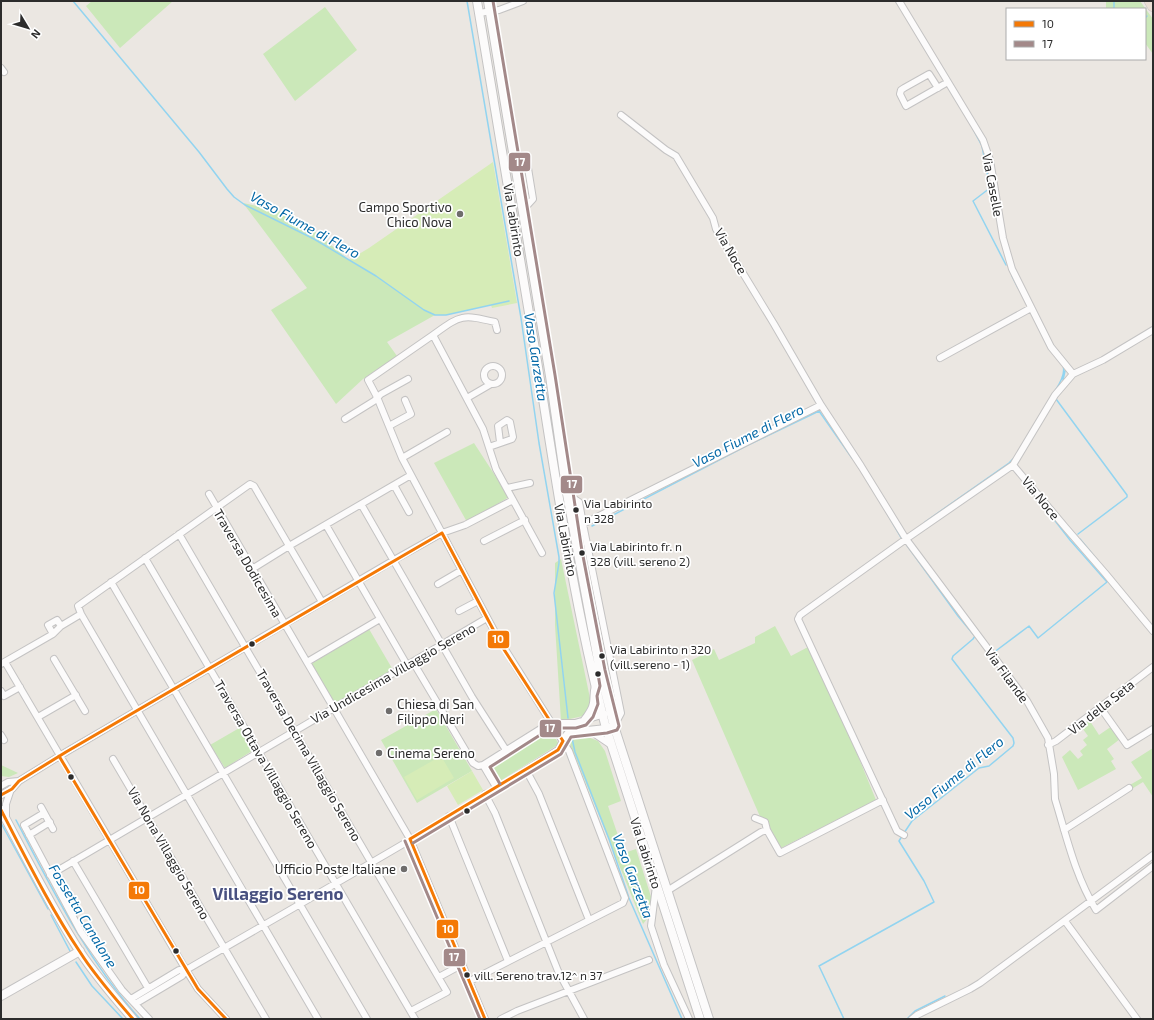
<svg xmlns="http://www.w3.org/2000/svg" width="1154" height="1020" viewBox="0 0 1154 1020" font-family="'Exo 2',sans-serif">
	<rect width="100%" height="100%" fill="#ebe7e2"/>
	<!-- green -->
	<path fill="#cbe8b9" d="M 92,1 L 173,1 L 120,48 L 86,6 Z
		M 1106,1 L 1140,1 L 1153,19 L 1153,54 L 1145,43 L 1145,9 L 1106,9 Z
		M 325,7 L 357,50 L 295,101 L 263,54 Z
		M 243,203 L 277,210 L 308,226 L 349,260 L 376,276 L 424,310 L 435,315 L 387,342 L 397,356 L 363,379 L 336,404 L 271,310 L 307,288 Z
		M 474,443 L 509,497 L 467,522 L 434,463 Z
		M 561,559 L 591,703 L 583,716 L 561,721 L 555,625 L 555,563 Z
		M 775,626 L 791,656 L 808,647 L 851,739 L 876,800 L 775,851 L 692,660 L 714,649 L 719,660 L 755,643 L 755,637 Z
		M 369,629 L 393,670 L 336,705 L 311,664 Z
		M 436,709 L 472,771 L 417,803 L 381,740 Z
		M 1088,718 L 1099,735 L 1112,726 L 1120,739 L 1107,749 L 1114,759 L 1111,761 L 1116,769 L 1078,790 L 1062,757 L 1070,750 L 1078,759 L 1083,755 L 1080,751 L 1087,745 L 1083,740 L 1088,736 L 1080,725 Z
		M 241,727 L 255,749 L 225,768 L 210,745 Z
		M 548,727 L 559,744 L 500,781 L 490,765 Z
		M 588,737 L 598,741 L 605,751 L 621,801 L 608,806 L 624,853 L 636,849 L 653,903 L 651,914 L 643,924 L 568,739 Z
		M 1153,748 L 1153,797 L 1143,782 L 1130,790 L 1128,786 L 1142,778 L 1131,762 Z
		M 1,765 L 18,773 L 9,777 L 1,776 Z"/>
	<!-- pitch -->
	<path fill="#d6ecb7" d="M 493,162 L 517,303 L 492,308 L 491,305 L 446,315 L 435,315 L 424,310 L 376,276 L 349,260 L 369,248 Z
		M 441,756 L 454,778 L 417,800 L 404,777 Z
		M 472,771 L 483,790 L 458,805 L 447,786 Z"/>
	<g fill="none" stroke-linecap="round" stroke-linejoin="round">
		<!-- stream -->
		<path stroke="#92d4f0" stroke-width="1.5" d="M 73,1 L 199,152 L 227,189 L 234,197 L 245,205 L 314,239 L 376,276 L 424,310 L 435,315 L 446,315 L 509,301
			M 467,1 L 521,318 L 539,443 L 559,557 L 559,563 L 554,593 L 568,718
			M 1114,1 L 1114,9
			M 1145,18 L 1147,16
			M 972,127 L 982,146 L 990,188 L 973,201 L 1006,265
			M 1012,276 L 1018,288
			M 1063,380 L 1065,371
			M 1055,391 C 1059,385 1066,374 1063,366
			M 1056,399 L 1127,495 L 1127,497 L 1078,534
			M 884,508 L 902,539
			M 925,522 L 1009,463 L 1014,458
			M 592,526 L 748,445 L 819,411 L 852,458
			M 1080,539 L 1099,562
			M 906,544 L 958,616 L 973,634
			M 993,653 L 1029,626 L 1038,638 L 1107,582 L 1070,540 L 1035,495
			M 572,738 L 575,752 L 609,839 L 629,898 L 682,1019
			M 16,820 C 52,889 87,960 140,1019
			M 1,823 L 48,909
			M 904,833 L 912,821 L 979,768 L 989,766 L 1013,746 L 1014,743 L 1013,738 L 952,659 L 953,656 L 973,639 L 975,636
			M 51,915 L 71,953
			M 76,962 L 92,986 L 123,1019
			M 844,1019 L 819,966 L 934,902 L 924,881 L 899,841 L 902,836
			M 907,1019 L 915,1011 L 945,996"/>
		<defs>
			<path id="street" d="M 899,1 L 983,140 L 990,160 L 1003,238 L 1012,269 L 1051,347 L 1073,374
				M 479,13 L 499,10 L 523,1
				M 1,68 L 4,72
				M 938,88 L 929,74 L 904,88 L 901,90 L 900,94 L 906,106 L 948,82
				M 621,115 L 666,150 L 676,156 L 713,218 L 716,229 L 774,324 L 821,405
				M 513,154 L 526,156 L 533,199 L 522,211
				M 433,335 C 461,315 461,314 495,322 L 497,330
				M 940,358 L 1031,308
				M484 375a9 9 0 1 1 18 0a9 9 0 1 1-18 0Z
				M 467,398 L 491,384
				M 345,419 L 374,401 L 381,394 L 408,379
				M 389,426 L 411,414 L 405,400
				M 489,447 L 512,439 L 513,437 L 510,422 L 507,420 L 498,426 L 500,442
				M 402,458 L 447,432
				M 1013,465 L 1055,395 L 1073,374 L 1103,360 L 1153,330
				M 394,485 L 409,512
				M 507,488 L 530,483
				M 209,494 L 410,839 L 485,1019
				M 361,504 L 472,697 L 506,750
				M 583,524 L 821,405 L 861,466 L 906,539 L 1013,465 L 1066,528 L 1105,573 L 1153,631
				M 326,525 L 407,665
				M 179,534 L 447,992 L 411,1011
				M 484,541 L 525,520
				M 145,558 L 415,1019
				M 252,569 L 289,546 L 411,475
				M 111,582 L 367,1019
				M 438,584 L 462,570
				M 459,611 L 478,601
				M 53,634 L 48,625 L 57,620 L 61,626
				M 54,659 L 85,711
				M 5,662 L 186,970 L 198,989 L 226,1019
				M 307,662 L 380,619
				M 413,662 L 473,763 L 478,766 L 483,765
				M 1,664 L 53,634 L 61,626 L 81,614
				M 1,691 L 4,696 L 20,687
				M 1100,707 L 1127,745 L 1153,729
				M 38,717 L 76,695
				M 583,721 C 587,716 592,710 593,703 C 594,697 593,692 595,686
				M 589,730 L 611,745
				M 1,735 L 4,740
				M 1048,745 L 1056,741 L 1153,667
				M 113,759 L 266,1019
				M 483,765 L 550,723 L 575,723 L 605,714
				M 483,765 L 496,787
				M 526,770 L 539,794 L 589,920
				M 1,786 L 8,782 L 19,781
				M 485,794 L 495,813 L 558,971 L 584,1019
				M 1,795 L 12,789 L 19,781 L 66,752 L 394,560 L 442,533 L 465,525 L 513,500
				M 41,807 L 53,829
				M 44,813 L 24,825 L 81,932 L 122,990 L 149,1019
				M 449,816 L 508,961
				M 6,817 L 6,804 L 11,789
				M 755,818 L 765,822 L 767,830
				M 1064,830 L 1129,788
				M 29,835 L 50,822
				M 904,835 L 897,831 L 798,619 L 800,615 L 906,539 L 1027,701 L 1048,738 L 1054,774 L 1055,799 L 1058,809 C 1068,843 1077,879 1096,910 L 1153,866
				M 73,861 L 148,988
				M 50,875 L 487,618
				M 656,886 L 651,926 L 664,965 L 689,1019
				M 667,891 L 761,832 L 767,830 L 780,853 L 883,800
				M 1065,921 L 1137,1019
				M 186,970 C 310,898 436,827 558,750 C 563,744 563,736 569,732 L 606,728 L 614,726 L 621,713 L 583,524 L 579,502 L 567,494
				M 439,977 L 463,964
				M 470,981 L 623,903 L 625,898 L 569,751 L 498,638 L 402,458 L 377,397 L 368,380 L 433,335 L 483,429 L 496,469 L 542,553
				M 131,999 L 179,970 L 186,970 L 182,976 L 135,1004
				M 318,1019 L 81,614 L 78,606 L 250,484 L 254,486 L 322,602
				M 501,1019 L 517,1011 L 649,960
				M 912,1019 L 917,1015 L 970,989 L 980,983 L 1153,855"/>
			<path id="secondary" d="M 477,1 C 498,123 518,245 538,367 C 557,488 575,610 606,728 L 700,1019
				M 488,1 L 550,376 L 567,494 L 600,671 L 614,726 L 709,1019
				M 1,810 C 26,857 51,907 80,952 C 96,976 114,997 133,1019
				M 1,996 L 80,951"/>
			<path id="highway" d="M 1150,1 L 1153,6"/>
		</defs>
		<!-- street casing -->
		<use href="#street" stroke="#c4c3c3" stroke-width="8"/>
		<!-- secondary casing -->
		<use href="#secondary" stroke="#c4c3c3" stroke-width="10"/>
		<!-- highway casing -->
		<use href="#highway" stroke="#c6c4c2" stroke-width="12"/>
		<!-- street -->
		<use href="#street" stroke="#fcfbfb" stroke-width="6"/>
		<!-- secondary -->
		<use href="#secondary" stroke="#fcfbfb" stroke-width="8"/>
		<!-- highway -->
		<use href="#highway" stroke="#eaded4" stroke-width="11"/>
		<defs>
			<path id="bus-1" d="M 442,533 L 503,648 L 563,741
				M 59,756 L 198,989 L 226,1019
				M 1,795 L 12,789 L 19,781 L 66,752 L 442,533
				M 1,810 C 26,858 50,907 80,952 C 95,976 114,997 133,1019
				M 410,839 L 485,1019
				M 410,839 L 558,750 L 563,741"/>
			<path id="bus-2" d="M 500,784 L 490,767 L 551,728 L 576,728 L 586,725 L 593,717 L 598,704 L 597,696 L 600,686 L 598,674
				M 405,841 L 480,1019
				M 413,843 L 561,754 L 571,737 L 607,733 L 617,730 L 619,726 L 605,670 L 582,551 L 555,375 L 493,1"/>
		</defs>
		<!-- bus-1 casing -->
		<use href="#bus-1" stroke="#fff" stroke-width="6"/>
		<!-- bus-2 casing -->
		<use href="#bus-2" stroke="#fff" stroke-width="6"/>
		<!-- bus-1 -->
		<use href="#bus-1" stroke="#f47906" stroke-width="3"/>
		<!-- bus-2 -->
		<use href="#bus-2" stroke="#a38989" stroke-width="3"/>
	</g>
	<!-- markers -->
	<g fill="#6f6d6c" stroke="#fff" stroke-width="1.5">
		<circle cx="460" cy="214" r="4"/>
		<circle cx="389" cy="711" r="4"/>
		<circle cx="379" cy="753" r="4"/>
		<circle cx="404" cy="869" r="4"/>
	</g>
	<g fill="#2c2c2c" stroke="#fff" stroke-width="1.5">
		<circle cx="576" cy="510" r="3.5"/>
		<circle cx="582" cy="553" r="3.5"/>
		<circle cx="252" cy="644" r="3.5"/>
		<circle cx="602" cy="656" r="3.5"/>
		<circle cx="598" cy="674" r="3.5"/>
		<circle cx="71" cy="777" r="3.5"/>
		<circle cx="467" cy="811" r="3.5"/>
		<circle cx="176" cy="951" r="3.5"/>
		<circle cx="467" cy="975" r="3.5"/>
	</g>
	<g text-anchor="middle" stroke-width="3.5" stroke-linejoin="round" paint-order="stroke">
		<!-- bus labels -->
		<g font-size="12" fill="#2c2c2c" stroke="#fff" text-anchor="start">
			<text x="584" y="508">Via Labirinto<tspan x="584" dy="15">n 328</tspan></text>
			<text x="590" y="551">Via Labirinto fr. n<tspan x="590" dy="15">328 (vill. sereno 2)</tspan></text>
			<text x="610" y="654">Via Labirinto n 320<tspan x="610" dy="15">(vill.sereno - 1)</tspan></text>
			<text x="474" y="980">vill. Sereno trav.12^ n 37</text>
		</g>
		<!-- street labels -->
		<g font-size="13" fill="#2c2c2c" stroke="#fff">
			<text transform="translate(993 185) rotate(79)" y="5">Via Caselle</text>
			<text transform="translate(514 220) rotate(81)" y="5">Via Labirinto</text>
			<text transform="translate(731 251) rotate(60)" y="5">Via Noce</text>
			<text transform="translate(1041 498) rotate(51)" y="5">Via Noce</text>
			<text transform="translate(566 540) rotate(79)" y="5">Via Labirinto</text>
			<text transform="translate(248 563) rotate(60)" y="5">Traversa Dodicesima</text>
			<text transform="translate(393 673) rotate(-30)" y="5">Via Undicesima Villaggio Sereno</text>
			<text transform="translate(1007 675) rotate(54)" y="5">Via Filande</text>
			<text transform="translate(1101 707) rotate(-38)" y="5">Via della Seta</text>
			<text transform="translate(309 755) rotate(60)" y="5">Traversa Decima Villaggio Sereno</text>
			<text transform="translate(266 764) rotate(60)" y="5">Traversa Ottava Villaggio Sereno</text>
			<text transform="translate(169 853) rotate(60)" y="5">Via Nona Villaggio Sereno</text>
			<text transform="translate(646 853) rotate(72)" y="5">Via Labirinto</text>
		</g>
		<!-- poi labels -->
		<g font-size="13" fill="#2c2c2c" stroke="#fff" text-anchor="end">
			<text x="452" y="212">Campo Sportivo<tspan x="452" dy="15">Chico Nova</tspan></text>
			<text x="397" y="709" text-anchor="start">Chiesa di San<tspan x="397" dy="15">Filippo Neri</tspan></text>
			<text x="387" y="758" text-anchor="start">Cinema Sereno</text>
			<text x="396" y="874">Ufficio Poste Italiane</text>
		</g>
		<!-- water labels -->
		<g font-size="14" font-style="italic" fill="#0569a7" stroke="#fff">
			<text transform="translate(305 225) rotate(29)" y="5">Vaso Fiume di Flero</text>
			<text transform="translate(536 357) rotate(81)" y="5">Vaso Garzetta</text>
			<text transform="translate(748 436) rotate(-27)" y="5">Vaso Fiume di Flero</text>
			<text transform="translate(954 778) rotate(-39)" y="5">Vaso Fiume di Flero</text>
			<text transform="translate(633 876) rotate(69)" y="5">Vaso Garzetta</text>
			<text transform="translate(83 916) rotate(59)" y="5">Fossetta Canalone</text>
		</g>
		<!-- district labels -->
		<g font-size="17" font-weight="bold" fill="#495180" stroke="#fff">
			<text x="278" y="900">Villaggio Sereno</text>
		</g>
	</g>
	<g stroke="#fff" stroke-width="1.5">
		<rect x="508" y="152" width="23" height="20" rx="4" fill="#a38989"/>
		<rect x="560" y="475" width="23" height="19" rx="4" fill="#a38989"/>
		<rect x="487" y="630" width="23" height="19" rx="4" fill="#f47906"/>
		<rect x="539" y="719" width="23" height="19" rx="4" fill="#a38989"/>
		<rect x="128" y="881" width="22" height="19" rx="4" fill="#f47906"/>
		<rect x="436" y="919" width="23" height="20" rx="4" fill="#f47906"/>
		<rect x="443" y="948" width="23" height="19" rx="4" fill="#a38989"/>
	</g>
	<g font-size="11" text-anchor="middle" font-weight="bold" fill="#fff">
		<text x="520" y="166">17</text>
		<text x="572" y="488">17</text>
		<text x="498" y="643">10</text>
		<text x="550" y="732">17</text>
		<text x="139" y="894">10</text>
		<text x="448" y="933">10</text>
		<text x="454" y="961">17</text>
	</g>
	<!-- border -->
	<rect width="1154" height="1020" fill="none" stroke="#2c2c2c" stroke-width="4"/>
	<!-- legend -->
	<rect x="1006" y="8" width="140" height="52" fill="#ffffff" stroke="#ababab"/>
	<rect x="1014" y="21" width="20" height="6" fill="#f47906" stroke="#ababab"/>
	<text x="1042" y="28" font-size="12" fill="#2c2c2c">10</text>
	<rect x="1014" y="41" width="20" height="6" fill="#a38989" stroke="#ababab"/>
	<text x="1042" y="48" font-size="12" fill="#2c2c2c">17</text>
	<!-- north arrow -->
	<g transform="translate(28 28) rotate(128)" stroke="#ffffff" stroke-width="3" paint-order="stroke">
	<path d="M0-3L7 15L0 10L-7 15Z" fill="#2c2c2c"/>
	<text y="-6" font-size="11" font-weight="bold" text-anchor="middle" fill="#2c2c2c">N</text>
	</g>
</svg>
